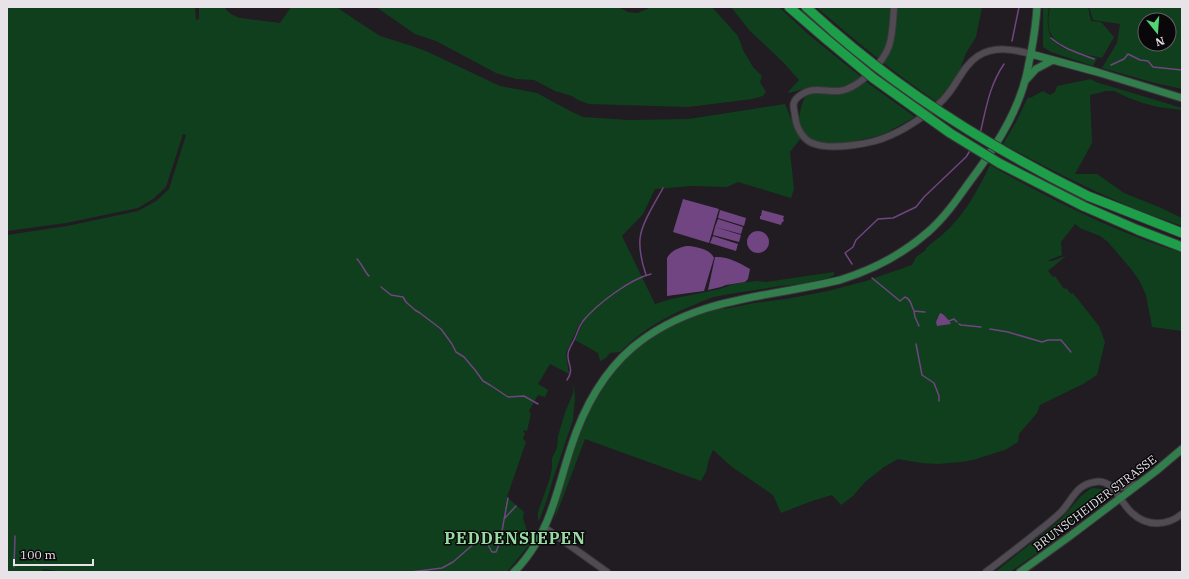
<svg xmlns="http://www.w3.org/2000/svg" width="1189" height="579" viewBox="0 0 1189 579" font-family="'IBM Plex Serif',serif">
	<rect width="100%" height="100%" fill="#201c22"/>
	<!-- green -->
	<path fill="#103f1d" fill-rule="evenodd" d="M 7,7 L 195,7 L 196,20 L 199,19 L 199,7 L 224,7 C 228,13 234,16 240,18 L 280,23 L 291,7 L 336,7 L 380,36 L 415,47 L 428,52 L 500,86 L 537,93 L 572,112 L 583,117 L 629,120 L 689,119 L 785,104 L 798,135 L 801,138 L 790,152 L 794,189 L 791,198 L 738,182 L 727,187 L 692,186 L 655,189 L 643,214 L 622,236 L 655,304 L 671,299 L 720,289 L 733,284 L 757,281 L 766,282 L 834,272 L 834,275 C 825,281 792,285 780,286 C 758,290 736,292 714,297 C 707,299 700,302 694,305 C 666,316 641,331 620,352 L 610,353 L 606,358 L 600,361 L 598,353 L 575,340 L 583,322 L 581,321 L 566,353 L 569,374 L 550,364 L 538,384 L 548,390 L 545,397 L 538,395 L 529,411 L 531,414 L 527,431 L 524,430 L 523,432 L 525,433 L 523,439 L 526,442 L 507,497 L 524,512 L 523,518 L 527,531 L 535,533 L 528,546 L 507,572 L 65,572 L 43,569 L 42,572 L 7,572 L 7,235 L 67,226 L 138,211 L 156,201 L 169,189 L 186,135 L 183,134 L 166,187 L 153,199 L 138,208 L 66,223 L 7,231 Z
		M 376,7 L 618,7 L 628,12 L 637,13 L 652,7 L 712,7 L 738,36 L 743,50 L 753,67 L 762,76 L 760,82 L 766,92 L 763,96 L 752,99 L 688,107 L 589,104 L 578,100 L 572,96 L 555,91 L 534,80 L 516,79 L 496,73 L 436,41 L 415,34 Z
		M 731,7 L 779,7 L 808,34 L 861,77 L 858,80 L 844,88 L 830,89 L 813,86 L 789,93 L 788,92 L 799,80 L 784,63 L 749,30 Z
		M 816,7 L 982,7 L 976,37 L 966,53 L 959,72 L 951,87 L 937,102 C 894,73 855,40 816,7 Z
		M 1043,7 L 1049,7 C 1042,49 1064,49 1097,58 L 1093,66 L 1051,52 L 1043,47 Z
		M 1050,7 L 1088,7 L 1091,21 L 1101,22 L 1114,37 L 1102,58 C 1084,54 1058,52 1050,32 C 1047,25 1049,14 1050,7 Z
		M 1089,7 L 1182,7 L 1182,89 L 1155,83 L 1102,68 L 1117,43 L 1120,24 L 1093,20 ZM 1145,20 L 1169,20 L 1169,44 L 1145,44 Z
		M 1091,79 L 1096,82 L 1182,108 L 1182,110 L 1158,107 L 1143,103 L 1129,98 L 1114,91 L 1106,91 L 1090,95 L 1092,143 L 1075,174 L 1097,174 L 1124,193 L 1159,207 L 1182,218 L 1182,226 C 1160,218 1138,211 1117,201 C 1078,184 1040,164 1003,144 L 1016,122 L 1028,97 L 1030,98 L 1043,91 L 1050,95 L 1055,92 L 1057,86 Z
		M 865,81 L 915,117 L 882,135 L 837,145 L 828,145 L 814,141 L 808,137 L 805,133 L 798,121 C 800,114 801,105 804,99 C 811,87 829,94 840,94 C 849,93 858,87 865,81 Z
		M 990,165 C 1051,200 1115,232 1182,253 L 1182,331 L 1152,327 L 1146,295 L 1139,280 L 1131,269 L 1108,242 L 1100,236 L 1080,228 L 1075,224 L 1061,242 L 1062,255 L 1049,260 L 1048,261 L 1052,261 L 1066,256 L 1048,271 L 1053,277 L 1055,276 L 1064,289 L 1066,288 L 1071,294 L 1073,293 L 1099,326 L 1105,342 L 1097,375 L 1083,384 L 1040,405 L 1037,413 L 1019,434 L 1018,442 L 1005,450 L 973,460 L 961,462 L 938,464 L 921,463 L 898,459 L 884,467 L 865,482 L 853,496 L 841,505 L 832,495 L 812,501 L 781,513 L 773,495 L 732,467 L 713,450 L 709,459 L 706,472 L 701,481 L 585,439 L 554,521 C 556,514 557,507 558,500 C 561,486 567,471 572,457 C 578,439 585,421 593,403 C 614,363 653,331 695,315 C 704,312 714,309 724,306 L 724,309 L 754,303 L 786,299 L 828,291 L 866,281 L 912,265 L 916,257 L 926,250 L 926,248 C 931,243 938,239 943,234 C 964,216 978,190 990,165 Z
		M 574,383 L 575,398 L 573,420 L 553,479 L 548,497 L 539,521 L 538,520 L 538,512 L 550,478 L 552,468 L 552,458 L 557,448 L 558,436 L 566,409 L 567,408 L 573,393 Z
		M 1094,488 L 1103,489 L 1107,492 L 1107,498 L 1104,503 L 1072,522 L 1066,530 L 1050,544 L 1010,572 L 995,572 L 1059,521 L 1080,497 L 1089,490 L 1089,489 Z"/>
	<!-- water -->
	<path fill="#704581" d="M 683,199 L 719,209 L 709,243 L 673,232 Z
		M 720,210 L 746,218 L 744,226 L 718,218 Z
		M 762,210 L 784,216 L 783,219 L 784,220 L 783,222 L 782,222 L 781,225 L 760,219 L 760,216 L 761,216 Z
		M 718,219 L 743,227 L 741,234 L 715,227 Z
		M 715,227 L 741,235 L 739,242 L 713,235 Z
		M747 242a11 11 0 1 1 22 0a11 11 0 1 1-22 0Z
		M 713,236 L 738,244 L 736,251 L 710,243 Z
		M 686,246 C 694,246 711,249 714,258 L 704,291 L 667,296 L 667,258 C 671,251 678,248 686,246 Z
		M 715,257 C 727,256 740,263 750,269 L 748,279 L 745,282 L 726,285 L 721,287 L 708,290 Z
		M 940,313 C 944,314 949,320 951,324 L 937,326 L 936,322 Z"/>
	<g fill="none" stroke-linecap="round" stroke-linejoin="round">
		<!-- stream -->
		<path stroke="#704581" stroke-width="1.5" d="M 1051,38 C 1063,49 1079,53 1094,59
			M 1012,41 L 1019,7
			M 1111,65 L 1124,59 L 1128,54 L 1140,60 L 1148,61 L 1153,67 L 1182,70
			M 980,134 C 986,109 989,86 1004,64
			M 357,259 C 362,264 364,271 369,276
			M 852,264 L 845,253 L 853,247 L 856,240 L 878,219 L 893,218 L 916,207 L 924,197 L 966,157 L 971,149
			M 646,275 C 642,263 639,251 640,239 C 641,224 656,201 663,188
			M 872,278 L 900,301 L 905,297 C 911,299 911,305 914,311 L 925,312
			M 381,287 L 391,295 L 403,297 L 406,302 L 415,310 L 420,313 L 441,329 L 452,344 L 456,352 L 464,357 L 475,370 L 483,381 L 490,385 L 508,397 L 524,396 L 538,404
			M 914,311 L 915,317 L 919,326
			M 949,321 L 954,319 L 957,322
			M 959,324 L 961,325 L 981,327
			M 990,329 L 1008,332 L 1042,342 L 1048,340 L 1061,340 L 1071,352
			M 916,344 L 922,375 L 934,383 L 939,396 L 939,401
			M 567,380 C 575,368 567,365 568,354 C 568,350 572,344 574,340 C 577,334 579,326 583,321 C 597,304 630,279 651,274
			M 504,519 L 516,506
			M 14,567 L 15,536
			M 411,572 L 442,568 L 453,562 L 476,542 L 487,543 L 492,552 L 496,552 L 500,542 L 508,498"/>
		<defs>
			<path id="minor" d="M 894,7 C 893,20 893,34 889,46 C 883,63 858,89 839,91 C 823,92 813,85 798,97 C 791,103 794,108 795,116 C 796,127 803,141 815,144 C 832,150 872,144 889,136 C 906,129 937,109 948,94 C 958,82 964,65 978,56 C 994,46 1013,49 1031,54
				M 1111,487 L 1125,487 L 1137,484
				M 544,527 L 607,572
				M 986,572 C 1003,559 1020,546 1036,533 C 1045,526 1054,519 1062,511 C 1072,500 1077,484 1095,482 C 1099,481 1105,482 1109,485 C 1117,491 1124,506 1132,513 C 1147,527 1167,526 1182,514"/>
			<path id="major" d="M 1031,54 L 1097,72 L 1182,98
				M 1026,80 L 1036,69 L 1053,60
				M 514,572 C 522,564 529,555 535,545 C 553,516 560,480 571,447 C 583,410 602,374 632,348 C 678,309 733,300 791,290 C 807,287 824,284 840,280 C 872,270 903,254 928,232 C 944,218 956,201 968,184 C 992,152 1016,117 1026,77 C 1028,69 1029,61 1031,53 C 1034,37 1036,23 1037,7
				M 1020,572 L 1070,536 L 1156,471 L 1182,449"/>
			<path id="highway" d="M 789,7 L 826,39
				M 806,7 L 833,31
				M 1088,196 L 1182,233
				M 1083,206 L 1138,230 L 1182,247"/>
		</defs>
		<!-- minor casing -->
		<use href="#minor" stroke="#3b373c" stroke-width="8"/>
		<!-- major casing -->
		<use href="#major" stroke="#3b373c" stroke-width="9"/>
		<!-- highway casing -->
		<use href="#highway" stroke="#3b373c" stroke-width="11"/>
		<!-- minor -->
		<use href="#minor" stroke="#504a52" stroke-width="6"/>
		<!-- major -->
		<use href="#major" stroke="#317d4c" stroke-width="7"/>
		<!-- highway -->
		<use href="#highway" stroke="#1c9f48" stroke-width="9"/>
		<defs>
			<path id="highway-bridge" d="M 833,31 C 910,98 997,151 1088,196
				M 826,39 L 873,78 L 950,133 L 999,163 L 1083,206"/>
		</defs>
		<!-- highway-bridge casing -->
		<use href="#highway-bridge" stroke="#3b373c" stroke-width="11" stroke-linecap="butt"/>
		<!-- highway-bridge -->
		<use href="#highway-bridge" stroke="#1c9f48" stroke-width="9"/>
	</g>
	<g text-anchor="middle" stroke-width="3" stroke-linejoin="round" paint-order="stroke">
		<!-- street labels -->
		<g font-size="12" fill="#e7e3e8" stroke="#09070a">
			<text transform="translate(1095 503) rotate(-37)" y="4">BRUNSCHEIDER STRASSE</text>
		</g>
		<!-- district labels -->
		<g font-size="16" font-weight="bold" letter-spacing="1" fill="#99daa3" stroke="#09070a">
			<text x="515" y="544">PEDDENSIEPEN</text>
		</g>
	</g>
	<!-- border -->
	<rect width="1189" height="579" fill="none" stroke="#e7e3e8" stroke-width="16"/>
	<!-- north arrow -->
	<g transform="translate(1157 32) rotate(163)"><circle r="19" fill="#09070a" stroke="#625f63"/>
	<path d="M0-3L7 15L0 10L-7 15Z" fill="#52d673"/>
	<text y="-6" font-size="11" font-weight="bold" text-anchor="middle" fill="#e7e3e8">N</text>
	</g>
	<!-- scale -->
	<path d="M14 559v6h79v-6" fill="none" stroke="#e7e3e8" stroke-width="2"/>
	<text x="20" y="559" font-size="12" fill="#e7e3e8" stroke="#09070a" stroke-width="3" paint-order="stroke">100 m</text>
</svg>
